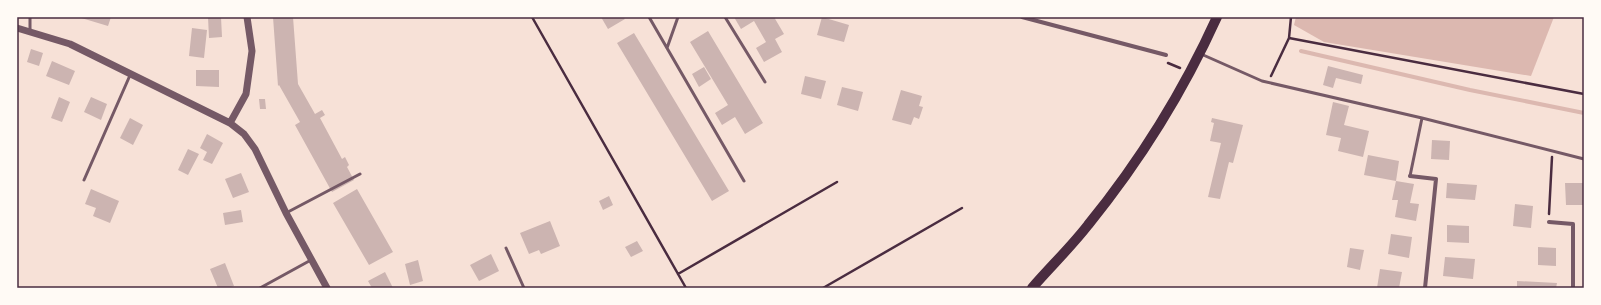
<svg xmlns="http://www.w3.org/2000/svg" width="1601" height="305" viewBox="0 0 1601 305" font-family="'Open Sans',sans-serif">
	<rect width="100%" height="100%" fill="#f7e1d7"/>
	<!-- water -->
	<path fill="#dcb8b0" d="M 1296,17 L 1554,17 L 1531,76 L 1324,42 L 1294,25 Z"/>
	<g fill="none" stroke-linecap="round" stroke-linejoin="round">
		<!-- stream -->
		<path stroke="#dcb8b0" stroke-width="4" d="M 1301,51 L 1470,90 L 1584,113"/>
	</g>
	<!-- building -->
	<path fill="#ccb4b1" d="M 78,17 L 111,17 L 108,26 Z
		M 208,17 L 221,17 L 222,37 L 209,38 Z
		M 273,17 L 293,17 L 298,84 L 315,114 L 322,110 L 325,115 L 320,118 L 342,159 L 345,157 L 349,165 L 347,167 L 354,180 L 332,192 L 295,125 L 300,122 L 279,85 L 278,86 Z
		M 601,17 L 623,17 L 625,19 L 608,29 Z
		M 734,17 L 774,17 L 784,34 L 775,39 L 782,52 L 764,62 L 756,48 L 766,42 L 754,21 L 741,29 Z
		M 822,17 L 849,25 L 844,42 L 817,35 Z
		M 192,28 L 207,30 L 204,58 L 189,56 Z
		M 708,31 L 763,123 L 745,134 L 735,117 L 722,125 L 715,113 L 728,105 L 690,42 Z
		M 634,33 L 729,191 L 712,201 L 617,43 Z
		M 31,49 L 43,53 L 39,66 L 27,62 Z
		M 52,61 L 75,71 L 69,85 L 46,76 Z
		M 1328,66 L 1363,75 L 1361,84 L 1336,78 L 1333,88 L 1323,85 Z
		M 704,67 L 711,79 L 699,87 L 692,74 Z
		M 196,70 L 219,70 L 219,87 L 196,86 Z
		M 805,76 L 826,81 L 821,99 L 801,94 Z
		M 842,87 L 863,92 L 858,111 L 837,105 Z
		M 901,90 L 922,96 L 919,106 L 923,107 L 919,119 L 914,117 L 911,125 L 892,120 Z
		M 59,97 L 70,102 L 62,122 L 51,118 Z
		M 91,97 L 107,104 L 101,120 L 84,112 Z
		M 259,99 L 265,99 L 266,109 L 260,109 Z
		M 1333,102 L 1349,106 L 1344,125 L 1369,131 L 1363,157 L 1338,151 L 1341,138 L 1326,135 Z
		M 130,118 L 143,125 L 133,145 L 120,138 Z
		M 1212,118 L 1243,125 L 1233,163 L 1229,162 L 1220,199 L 1208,197 L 1221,143 L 1210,141 L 1214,123 L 1211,122 Z
		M 207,134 L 223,143 L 212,164 L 203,160 L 207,152 L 200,148 Z
		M 1432,140 L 1450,141 L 1449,160 L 1431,159 Z
		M 188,149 L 199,154 L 188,175 L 178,170 Z
		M 1368,155 L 1399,161 L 1396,181 L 1414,184 L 1410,203 L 1419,204 L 1416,221 L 1395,217 L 1398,200 L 1392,200 L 1396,181 L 1364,175 Z
		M 241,173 L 249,192 L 233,198 L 225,179 Z
		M 1447,183 L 1477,185 L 1475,200 L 1446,198 Z
		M 1565,183 L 1584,183 L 1584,205 L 1566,205 Z
		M 91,189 L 119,201 L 110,223 L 93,216 L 96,208 L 85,204 Z
		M 357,189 L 393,252 L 369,265 L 333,203 Z
		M 609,196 L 613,205 L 603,210 L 599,201 Z
		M 1515,204 L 1533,206 L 1531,228 L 1513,226 Z
		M 241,210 L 243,222 L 225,225 L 223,213 Z
		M 550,221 L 560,246 L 541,254 L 539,250 L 529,254 L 520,233 Z
		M 1447,225 L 1469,226 L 1469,243 L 1447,242 Z
		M 1391,234 L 1412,237 L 1409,258 L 1388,254 Z
		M 637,241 L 643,251 L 631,257 L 625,247 Z
		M 1538,247 L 1556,248 L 1556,266 L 1538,265 Z
		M 1350,248 L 1364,250 L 1360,270 L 1347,267 Z
		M 491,254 L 499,271 L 479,281 L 470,265 Z
		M 1445,257 L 1475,259 L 1473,279 L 1443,276 Z
		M 418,260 L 423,281 L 410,285 L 405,264 Z
		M 225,263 L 234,286 L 228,288 L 218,288 L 210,269 Z
		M 1380,269 L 1402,272 L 1399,288 L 1377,288 Z
		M 385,272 L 393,288 L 372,288 L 368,281 Z
		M 1517,281 L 1557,283 L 1556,288 L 1517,288 Z"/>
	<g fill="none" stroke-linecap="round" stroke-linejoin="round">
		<!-- path -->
		<path stroke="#4a2c40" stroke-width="2.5" d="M 532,17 L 686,288
			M 1289,38 L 1584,94
			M 1168,63 L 1180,68
			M 1271,76 L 1289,38 L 1291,17
			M 1549,214 L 1552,157
			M 678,274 L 837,182
			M 823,288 L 962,208"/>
		<!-- service -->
		<path stroke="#755966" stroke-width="3" d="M 649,17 L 744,181
			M 725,17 L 765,82
			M 30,31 L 30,17
			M 667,48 L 678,17
			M 1201,54 L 1262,81 L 1422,118 L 1584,159
			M 1410,176 L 1422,118
			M 84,180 L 131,73
			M 286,213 L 360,174
			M 506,248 L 524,288
			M 260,288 L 311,260"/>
		<!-- minor -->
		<path stroke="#755966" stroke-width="4" d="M 1022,17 L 1166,55
			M 1410,176 L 1436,179 L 1425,288
			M 1549,222 L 1573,224 L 1573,288"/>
		<!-- tertiary -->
		<path stroke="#755966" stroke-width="7" d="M 17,28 L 70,44 L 230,123 L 244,134 L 255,149 L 286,213 L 327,288
			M 230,123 L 246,94 L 252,51 L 247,17"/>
		<!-- primary -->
		<path stroke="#4a2c40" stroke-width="10" d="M 1032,288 C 1050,267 1071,247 1088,225 C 1140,161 1183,92 1217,17"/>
	</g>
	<!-- border -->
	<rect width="1601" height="305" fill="none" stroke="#fffaf5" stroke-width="36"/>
	<rect x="18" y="18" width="1565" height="269" fill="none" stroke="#4a2c40" stroke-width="1.5"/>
</svg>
